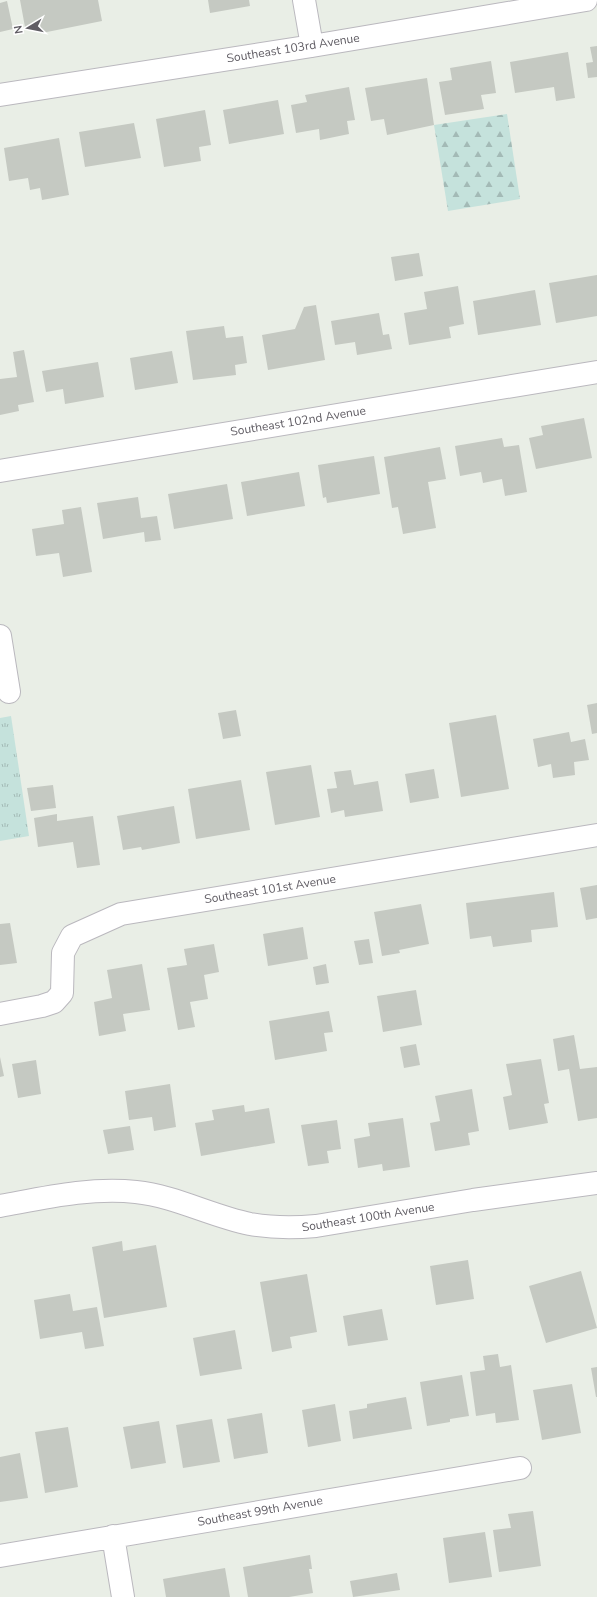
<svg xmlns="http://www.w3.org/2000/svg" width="597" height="1597" viewBox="0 0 597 1597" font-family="'Nunito Sans',sans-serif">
	<defs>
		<pattern id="grass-tufts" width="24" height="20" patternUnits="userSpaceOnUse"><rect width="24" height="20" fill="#c5e2dc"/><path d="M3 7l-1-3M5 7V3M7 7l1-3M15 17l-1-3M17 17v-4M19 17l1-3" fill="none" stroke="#a3bab6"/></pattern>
		<pattern id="forest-firs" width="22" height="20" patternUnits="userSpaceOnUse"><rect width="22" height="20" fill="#c5e2dc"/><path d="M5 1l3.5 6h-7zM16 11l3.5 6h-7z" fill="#a3bab6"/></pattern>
	</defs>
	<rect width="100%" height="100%" fill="#e9eee6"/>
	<!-- grass -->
	<path fill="url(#grass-tufts)" d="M 11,716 L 29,836 L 0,841 L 0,718 Z"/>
	<!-- forest -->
	<path fill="url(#forest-firs)" d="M 507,114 L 520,199 L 448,211 L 434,125 Z"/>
	<!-- building -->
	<path fill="#c5c9c2" d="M 20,0 L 98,0 L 102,21 L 42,33 L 40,24 L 25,27 Z
		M 208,0 L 249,0 L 250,6 L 210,13 Z
		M 7,1 L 13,29 L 0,32 L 0,3 Z
		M 597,46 L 597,77 L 588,78 L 586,63 L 593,62 L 590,47 Z
		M 568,52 L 575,98 L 556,101 L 554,87 L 515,93 L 510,62 Z
		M 491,61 L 496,93 L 481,95 L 484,109 L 445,115 L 439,82 L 452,80 L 450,68 Z
		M 427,78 L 434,125 L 387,135 L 384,119 L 371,121 L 365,88 Z
		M 349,87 L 355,120 L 347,121 L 349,134 L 320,140 L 319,129 L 296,133 L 291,105 L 307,102 L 305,95 Z
		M 278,100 L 284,134 L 229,144 L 223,110 Z
		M 205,110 L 211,145 L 199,147 L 201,161 L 164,167 L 156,119 Z
		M 134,123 L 141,158 L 85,167 L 79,132 Z
		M 59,138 L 69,195 L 42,200 L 40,188 L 30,190 L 28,178 L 9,181 L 4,148 Z
		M 419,253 L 423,276 L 395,281 L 391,257 Z
		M 597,275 L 597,316 L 556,323 L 549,283 Z
		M 458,286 L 464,324 L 449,327 L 451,338 L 409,345 L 404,313 L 427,309 L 424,292 Z
		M 535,290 L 541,325 L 478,335 L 473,301 Z
		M 316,305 L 325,360 L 268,370 L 262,335 L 295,329 L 304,307 Z
		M 379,313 L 383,335 L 389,334 L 392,349 L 357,355 L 355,342 L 335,345 L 331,321 Z
		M 224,326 L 226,338 L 243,336 L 247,363 L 235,365 L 236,375 L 193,380 L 186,331 Z
		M 24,350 L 34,402 L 18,405 L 19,411 L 0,415 L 0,379 L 17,377 L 13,352 Z
		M 172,351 L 178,383 L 135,390 L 130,358 Z
		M 98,362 L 104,397 L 65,404 L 63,389 L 46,392 L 42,371 Z
		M 584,418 L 592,458 L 536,469 L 529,438 L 543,435 L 541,426 Z
		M 502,438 L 504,447 L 519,445 L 527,492 L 505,496 L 502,479 L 483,483 L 481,472 L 460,476 L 455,446 Z
		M 440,447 L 446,479 L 428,482 L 436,528 L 403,534 L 398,507 L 392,508 L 384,457 Z
		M 374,456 L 380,494 L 327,503 L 326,497 L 323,498 L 318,465 Z
		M 299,472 L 305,506 L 247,516 L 241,482 Z
		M 227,484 L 233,519 L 174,529 L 168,494 Z
		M 138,497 L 141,518 L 157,516 L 161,540 L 145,542 L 144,532 L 103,539 L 97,503 Z
		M 81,507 L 92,572 L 63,577 L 59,553 L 36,556 L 32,529 L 64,524 L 62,510 Z
		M 597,703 L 597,733 L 592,734 L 587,705 Z
		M 236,710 L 241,736 L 223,739 L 218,713 Z
		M 496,715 L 509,789 L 461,797 L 449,723 Z
		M 569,732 L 571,742 L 585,739 L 589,760 L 574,762 L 575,775 L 553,778 L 551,764 L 538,767 L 533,739 Z
		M 311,765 L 320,817 L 275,825 L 266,772 Z
		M 434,769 L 439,798 L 410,803 L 405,774 Z
		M 351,770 L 354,785 L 378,781 L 383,811 L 345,817 L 344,810 L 331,813 L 327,789 L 337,788 L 334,772 Z
		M 241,780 L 250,830 L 196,839 L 188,789 Z
		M 53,785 L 56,808 L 31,811 L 27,788 Z
		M 174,806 L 180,843 L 142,850 L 141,847 L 123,850 L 117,816 Z
		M 57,814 L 57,821 L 93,816 L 100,865 L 77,868 L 73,842 L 38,847 L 34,818 Z
		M 597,885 L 597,918 L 586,920 L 580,888 Z
		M 554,892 L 558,927 L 531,930 L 532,942 L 493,947 L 491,936 L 470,939 L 466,903 Z
		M 421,904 L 429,944 L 399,950 L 400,953 L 382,956 L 374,912 Z
		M 10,923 L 17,963 L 0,965 L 0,924 Z
		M 303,927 L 308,959 L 268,966 L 263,934 Z
		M 369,939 L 373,963 L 359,965 L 354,941 Z
		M 214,944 L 219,972 L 204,975 L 208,999 L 190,1002 L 195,1027 L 178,1030 L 167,968 L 187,965 L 184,949 Z
		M 142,964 L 150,1010 L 123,1014 L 126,1031 L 99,1036 L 94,1002 L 112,998 L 107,970 Z
		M 326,964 L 329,983 L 316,985 L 313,967 Z
		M 416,990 L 422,1025 L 383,1032 L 377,996 Z
		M 329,1011 L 333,1032 L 324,1033 L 327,1051 L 275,1060 L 269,1021 Z
		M 574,1035 L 580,1069 L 597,1067 L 597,1118 L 578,1121 L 569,1069 L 558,1071 L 553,1039 Z
		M 416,1044 L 420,1065 L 404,1068 L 400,1047 Z
		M 0,1057 L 4,1076 L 0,1077 Z
		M 541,1059 L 549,1103 L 544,1104 L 548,1123 L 509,1130 L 503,1097 L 512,1095 L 506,1064 Z
		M 36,1060 L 41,1094 L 18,1098 L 12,1064 Z
		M 170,1084 L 176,1127 L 154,1131 L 152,1117 L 129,1120 L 125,1091 Z
		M 472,1089 L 479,1131 L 468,1133 L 470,1145 L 435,1151 L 430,1123 L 440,1121 L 435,1096 Z
		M 244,1105 L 245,1112 L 269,1108 L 275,1143 L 201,1156 L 195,1123 L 214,1120 L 212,1110 Z
		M 403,1118 L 410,1167 L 383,1171 L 382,1164 L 358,1168 L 354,1139 L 370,1136 L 368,1123 Z
		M 337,1120 L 341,1149 L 327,1151 L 329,1163 L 308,1166 L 301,1125 Z
		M 130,1126 L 134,1150 L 108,1154 L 103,1130 Z
		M 122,1241 L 123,1251 L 156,1245 L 167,1307 L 104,1318 L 92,1247 Z
		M 468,1260 L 474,1299 L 436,1305 L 430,1266 Z
		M 581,1271 L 597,1328 L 546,1343 L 529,1286 Z
		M 307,1274 L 317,1332 L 290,1337 L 292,1348 L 272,1352 L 260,1282 Z
		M 70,1294 L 73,1311 L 97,1307 L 104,1346 L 85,1349 L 82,1332 L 40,1339 L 34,1300 Z
		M 382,1309 L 388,1340 L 348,1346 L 343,1316 Z
		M 235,1330 L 242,1369 L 200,1376 L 193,1338 Z
		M 498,1354 L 500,1367 L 511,1365 L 519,1420 L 496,1423 L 495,1413 L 476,1416 L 470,1372 L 485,1370 L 483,1356 Z
		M 597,1367 L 597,1397 L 596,1397 L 591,1368 Z
		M 462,1375 L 469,1416 L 450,1419 L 450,1422 L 427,1426 L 420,1382 Z
		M 572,1384 L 581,1433 L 542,1440 L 533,1390 Z
		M 406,1397 L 412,1429 L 353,1439 L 349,1411 L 367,1408 L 367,1404 Z
		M 335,1404 L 341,1441 L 308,1447 L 302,1410 Z
		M 262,1413 L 268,1453 L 234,1459 L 227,1419 Z
		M 212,1419 L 220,1462 L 183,1468 L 176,1425 Z
		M 159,1421 L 166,1463 L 131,1469 L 123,1427 Z
		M 68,1427 L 78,1487 L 45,1493 L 35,1432 Z
		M 20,1453 L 28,1498 L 0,1502 L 0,1457 Z
		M 533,1511 L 541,1566 L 499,1572 L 493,1530 L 511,1528 L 508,1514 Z
		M 485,1532 L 492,1577 L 449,1583 L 443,1538 Z
		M 310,1555 L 312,1569 L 309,1569 L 313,1593 L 289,1597 L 248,1597 L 243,1567 Z
		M 225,1568 L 230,1597 L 166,1597 L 163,1579 Z
		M 397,1573 L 400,1590 L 353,1597 L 350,1581 Z"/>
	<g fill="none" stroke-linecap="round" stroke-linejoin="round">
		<defs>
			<path id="minor" d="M 304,0 L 312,46
				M 0,95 L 312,46 L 586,0
				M 0,471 L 597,372
				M 0,636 L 9,692
				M 0,1014 L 42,1006 L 54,1002 L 62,993 L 63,953 L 72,936 L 121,914 L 597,835
				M 0,1206 C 44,1198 90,1187 136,1192 C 175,1196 211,1216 250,1224 C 272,1228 294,1228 316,1226 L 473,1200 L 597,1183
				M 113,1536 L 123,1597
				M 0,1556 L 520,1468"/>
		</defs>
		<!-- minor casing -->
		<use href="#minor" stroke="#bab8be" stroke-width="24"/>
		<!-- minor -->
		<use href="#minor" stroke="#fff" stroke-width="22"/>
	</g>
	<g text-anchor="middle" stroke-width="3" stroke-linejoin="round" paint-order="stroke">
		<!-- street labels -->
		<g font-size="12" fill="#605d64" stroke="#fff">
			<text transform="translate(293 48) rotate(-9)" y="4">Southeast 103rd Avenue</text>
			<text transform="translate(298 421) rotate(-9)" y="4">Southeast 102nd Avenue</text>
			<text transform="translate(270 889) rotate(-9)" y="4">Southeast 101st Avenue</text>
			<text transform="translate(368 1217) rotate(-9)" y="4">Southeast 100th Avenue</text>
			<text transform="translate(260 1511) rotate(-10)" y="4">Southeast 99th Avenue</text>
		</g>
	</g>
	<!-- north arrow -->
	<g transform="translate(28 28) rotate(260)" stroke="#ffffff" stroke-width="3" paint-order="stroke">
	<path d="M0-3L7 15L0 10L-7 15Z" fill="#605d64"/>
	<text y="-6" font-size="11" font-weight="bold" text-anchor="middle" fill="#605d64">N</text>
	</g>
</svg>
